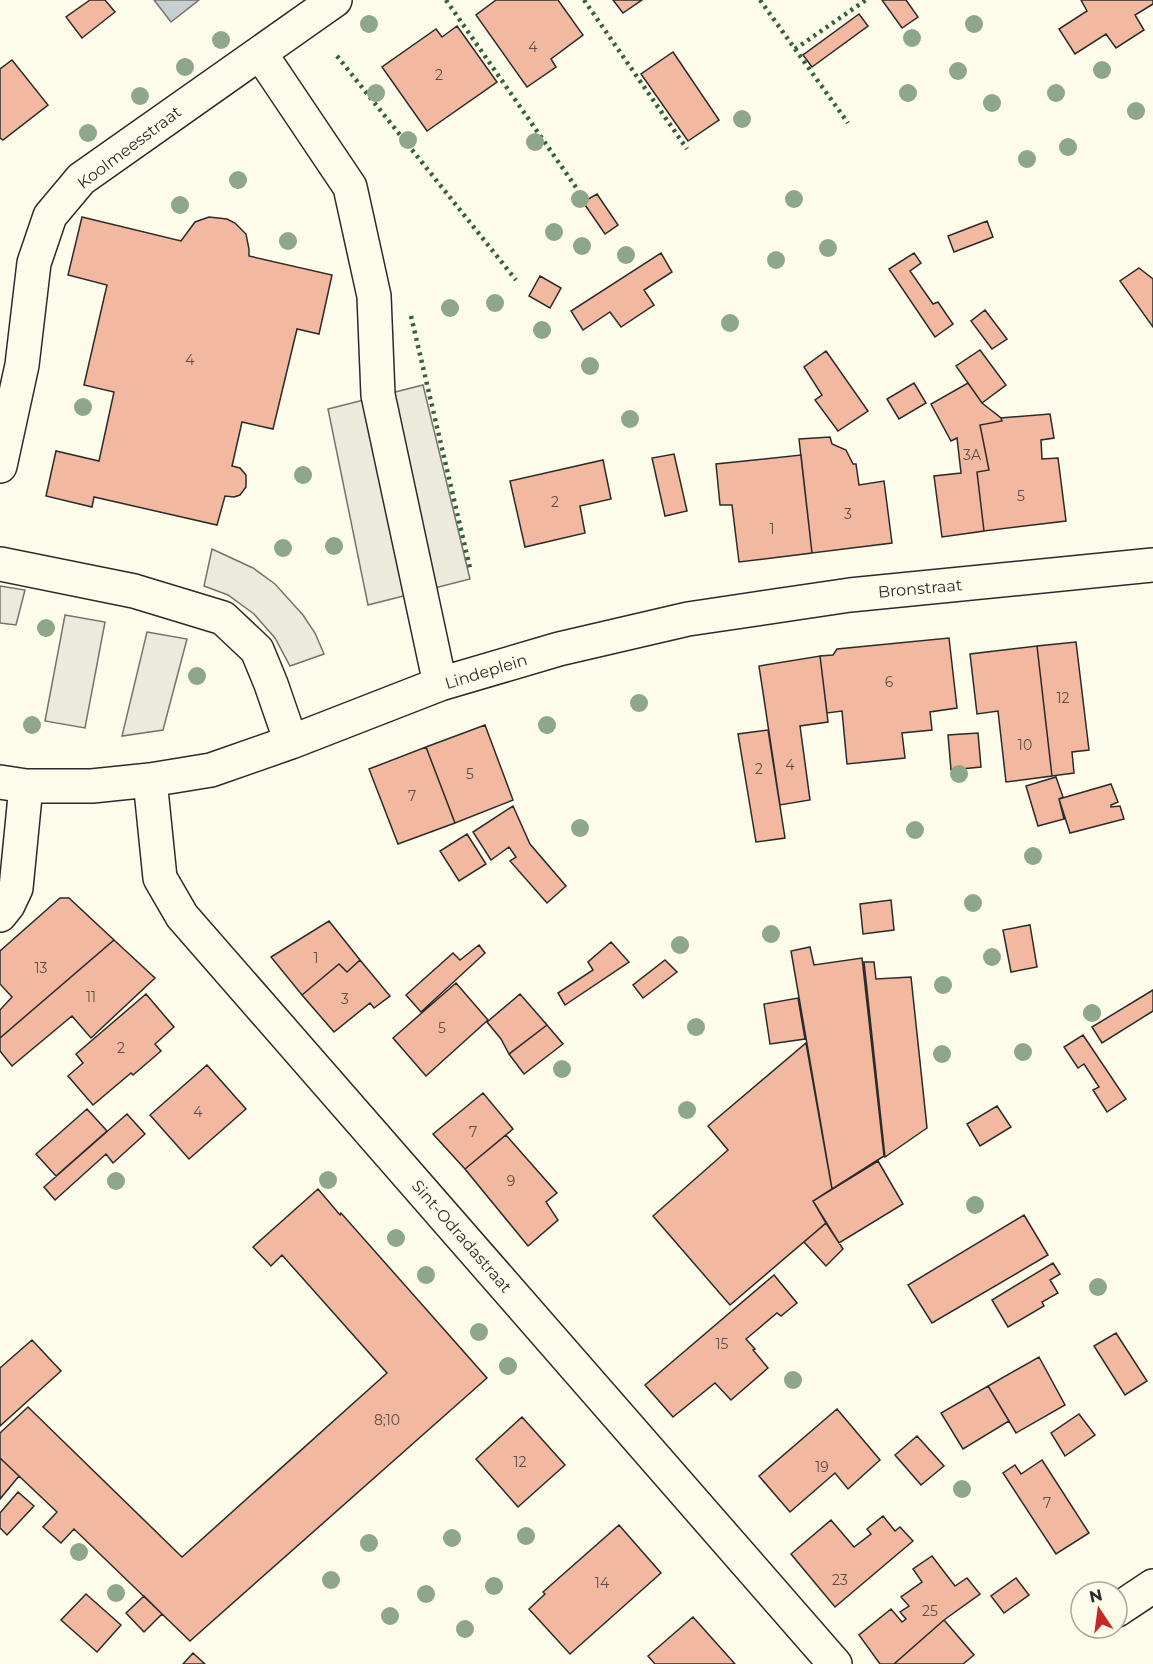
<svg xmlns="http://www.w3.org/2000/svg" width="1153" height="1664" viewBox="0 0 1153 1664" font-family="Montserrat,sans-serif">
	<rect width="100%" height="100%" fill="#fdfbea"/>
	<!-- parking -->
	<path fill="#eceadb" stroke="#74746e" stroke-width="1.5" d="M 423,385 L 470,579 L 368,605 L 328,409 Z
		M 212,549 L 253,568 L 275,584 L 303,615 L 315,633 L 324,654 L 290,666 L 275,638 L 254,614 L 228,595 L 204,586 Z
		M 0,586 L 25,590 L 16,625 L 0,623 Z
		M 65,615 L 105,622 L 85,728 L 45,721 Z
		M 147,632 L 187,639 L 163,730 L 122,736 Z"/>
	<!-- water -->
	<path fill="#c7d0d0" stroke="#74746e" stroke-width="1.5" d="M 154,0 L 199,0 L 171,22 Z"/>
	<!-- building -->
	<path fill="#f2b8a0" stroke="#2b2b2b" stroke-width="1.5" d="M 90,0 L 105,0 L 115,12 L 82,38 L 66,17 Z
		M 496,0 L 558,0 L 583,35 L 551,59 L 556,67 L 527,87 L 476,15 Z
		M 613,0 L 642,0 L 623,13 Z
		M 882,0 L 906,0 L 918,17 L 902,28 Z
		M 1081,0 L 1153,0 L 1153,4 L 1135,15 L 1144,30 L 1116,48 L 1106,34 L 1075,54 L 1059,29 L 1087,11 Z
		M 859,14 L 868,26 L 812,67 L 803,55 Z
		M 457,26 L 497,82 L 427,131 L 382,67 L 436,29 L 442,37 Z
		M 673,52 L 719,120 L 688,141 L 641,74 Z
		M 12,60 L 48,105 L 3,140 L 0,138 L 0,69 Z
		M 597,194 L 618,225 L 605,234 L 583,202 Z
		M 82,217 L 181,241 L 195,222 L 209,217 L 227,219 L 235,223 L 246,234 L 249,249 L 249,256 L 332,275 L 319,334 L 297,329 L 273,429 L 242,422 L 232,466 L 240,468 L 246,475 L 246,487 L 240,495 L 234,497 L 225,496 L 217,525 L 94,497 L 92,507 L 46,496 L 56,451 L 99,461 L 114,392 L 84,385 L 107,285 L 68,275 Z
		M 987,221 L 993,237 L 954,252 L 948,236 Z
		M 661,253 L 672,272 L 644,290 L 654,305 L 621,327 L 610,312 L 583,330 L 571,311 Z
		M 914,253 L 921,263 L 910,271 L 933,304 L 938,302 L 953,324 L 935,337 L 889,269 Z
		M 1139,268 L 1153,279 L 1153,327 L 1120,281 Z
		M 540,276 L 561,288 L 550,308 L 529,296 Z
		M 985,310 L 1007,339 L 992,349 L 971,321 Z
		M 980,350 L 1006,385 L 982,403 L 956,366 Z
		M 826,351 L 868,411 L 838,431 L 815,400 L 822,395 L 804,367 Z
		M 914,383 L 926,403 L 899,419 L 887,399 Z
		M 968,383 L 982,403 L 1001,418 L 1002,421 L 980,425 L 989,470 L 977,472 L 984,531 L 942,537 L 934,476 L 961,473 L 957,438 L 951,441 L 931,404 Z
		M 1050,414 L 1054,438 L 1041,440 L 1042,459 L 1058,458 L 1066,521 L 984,531 L 977,472 L 989,470 L 980,425 L 1002,421 L 1001,418 Z
		M 830,437 L 832,444 L 846,450 L 853,464 L 856,464 L 859,485 L 884,481 L 892,543 L 812,553 L 799,439 Z
		M 674,454 L 687,511 L 665,516 L 652,458 Z
		M 801,455 L 812,553 L 739,562 L 732,505 L 720,505 L 716,464 Z
		M 603,460 L 611,499 L 580,506 L 585,533 L 525,547 L 510,481 Z
		M 949,638 L 957,708 L 930,712 L 932,730 L 902,733 L 905,758 L 847,764 L 842,711 L 827,713 L 820,656 L 833,655 L 837,649 Z
		M 1076,642 L 1089,750 L 1072,752 L 1074,773 L 1052,776 L 1037,646 Z
		M 1037,646 L 1052,776 L 1006,782 L 998,711 L 977,714 L 970,654 Z
		M 820,656 L 828,722 L 800,726 L 810,800 L 780,805 L 759,666 Z
		M 485,725 L 513,800 L 455,823 L 426,747 Z
		M 768,730 L 785,838 L 756,842 L 738,734 Z
		M 978,733 L 981,767 L 951,770 L 948,735 Z
		M 426,747 L 455,823 L 398,844 L 369,769 Z
		M 1056,777 L 1063,797 L 1059,799 L 1064,819 L 1038,826 L 1026,786 Z
		M 1111,784 L 1118,802 L 1111,805 L 1111,807 L 1120,806 L 1124,819 L 1070,833 L 1059,799 Z
		M 513,806 L 530,844 L 566,886 L 547,903 L 510,861 L 516,857 L 509,847 L 491,860 L 473,832 Z
		M 467,834 L 486,864 L 459,881 L 440,851 Z
		M 60,898 L 69,898 L 114,940 L 0,1038 L 0,1010 L 12,997 L 0,984 L 0,951 Z
		M 891,900 L 894,930 L 863,934 L 860,904 Z
		M 329,921 L 360,960 L 347,972 L 339,964 L 302,995 L 271,957 Z
		M 1030,925 L 1037,967 L 1011,972 L 1003,930 Z
		M 114,940 L 155,978 L 91,1038 L 72,1016 L 12,1066 L 0,1051 L 0,1038 Z
		M 611,942 L 629,962 L 565,1005 L 558,993 L 593,970 L 588,962 Z
		M 479,945 L 485,953 L 421,1012 L 406,995 L 453,953 L 460,960 Z
		M 810,947 L 814,965 L 862,958 L 884,1156 L 832,1189 L 791,951 Z
		M 360,960 L 390,996 L 374,1008 L 370,1003 L 334,1032 L 302,995 L 339,964 L 347,972 Z
		M 665,960 L 677,972 L 643,998 L 633,985 Z
		M 864,962 L 874,962 L 876,979 L 911,977 L 927,1128 L 885,1157 Z
		M 456,983 L 488,1020 L 426,1076 L 393,1038 Z
		M 1153,990 L 1153,1011 L 1102,1043 L 1092,1027 Z
		M 146,994 L 174,1027 L 155,1044 L 161,1051 L 133,1075 L 131,1073 L 93,1105 L 68,1076 L 83,1063 L 76,1054 Z
		M 520,994 L 547,1025 L 509,1054 L 501,1039 L 487,1022 Z
		M 798,998 L 805,1039 L 770,1044 L 764,1004 Z
		M 547,1025 L 563,1044 L 524,1074 L 509,1054 Z
		M 1083,1035 L 1126,1099 L 1107,1112 L 1093,1090 L 1099,1087 L 1084,1064 L 1078,1068 L 1064,1047 Z
		M 806,1043 L 832,1189 L 813,1201 L 826,1223 L 730,1305 L 653,1216 L 728,1150 L 708,1126 Z
		M 207,1065 L 246,1109 L 189,1159 L 150,1115 Z
		M 483,1093 L 513,1129 L 465,1169 L 433,1134 Z
		M 997,1106 L 1011,1127 L 980,1146 L 967,1124 Z
		M 87,1109 L 107,1131 L 56,1176 L 36,1154 Z
		M 127,1114 L 145,1134 L 113,1163 L 106,1154 L 55,1200 L 44,1187 Z
		M 506,1135 L 557,1193 L 546,1202 L 558,1220 L 528,1246 L 465,1169 Z
		M 878,1161 L 903,1204 L 839,1243 L 813,1201 Z
		M 318,1189 L 340,1215 L 341,1213 L 487,1378 L 190,1641 L 74,1529 L 61,1543 L 43,1527 L 57,1512 L 0,1458 L 0,1433 L 28,1407 L 182,1557 L 387,1373 L 282,1255 L 271,1266 L 253,1247 Z
		M 1024,1215 L 1048,1255 L 932,1323 L 908,1285 Z
		M 826,1223 L 843,1249 L 826,1266 L 804,1242 Z
		M 1053,1263 L 1060,1274 L 1050,1280 L 1058,1293 L 1042,1302 L 1044,1306 L 1008,1327 L 992,1300 Z
		M 774,1275 L 797,1303 L 781,1316 L 777,1313 L 746,1339 L 755,1349 L 753,1350 L 768,1368 L 731,1400 L 715,1383 L 673,1417 L 645,1385 Z
		M 1116,1333 L 1147,1381 L 1125,1395 L 1094,1346 Z
		M 32,1340 L 61,1371 L 0,1426 L 0,1368 Z
		M 1039,1357 L 1065,1405 L 1016,1433 L 988,1386 Z
		M 988,1386 L 1009,1421 L 963,1449 L 941,1413 Z
		M 837,1409 L 880,1460 L 848,1489 L 835,1473 L 790,1512 L 759,1476 Z
		M 1079,1414 L 1095,1435 L 1065,1456 L 1051,1433 Z
		M 522,1417 L 565,1465 L 518,1507 L 476,1459 Z
		M 917,1436 L 944,1466 L 921,1485 L 895,1455 Z
		M 0,1458 L 19,1476 L 0,1499 Z
		M 1042,1460 L 1089,1533 L 1056,1554 L 1003,1473 L 1015,1465 L 1021,1474 Z
		M 18,1492 L 34,1506 L 7,1535 L 0,1528 L 0,1513 Z
		M 883,1516 L 895,1531 L 900,1527 L 913,1541 L 835,1607 L 791,1554 L 831,1520 L 854,1547 L 871,1534 L 867,1529 Z
		M 619,1525 L 661,1573 L 570,1654 L 529,1609 L 545,1594 L 543,1592 Z
		M 932,1556 L 955,1586 L 967,1578 L 980,1594 L 944,1620 L 894,1664 L 880,1664 L 859,1635 L 891,1609 L 902,1622 L 906,1619 L 900,1612 L 909,1606 L 901,1597 L 922,1582 L 913,1569 Z
		M 1016,1578 L 1029,1595 L 1004,1613 L 991,1596 Z
		M 86,1594 L 121,1625 L 97,1652 L 61,1620 Z
		M 144,1596 L 162,1614 L 144,1632 L 126,1613 Z
		M 693,1617 L 735,1664 L 655,1664 L 648,1656 Z
		M 944,1620 L 974,1655 L 963,1664 L 894,1664 Z
		M 193,1653 L 205,1664 L 183,1664 Z"/>
	<g fill="none" stroke-linecap="round" stroke-linejoin="round">
		<defs>
			<path id="minor" d="M 260,53 L 350,187 L 374,296 L 378,395 L 440,684
				M 0,466 L 22,365 L 34,263 L 50,216 L 81,179 L 335,0
				M 0,564 L 134,591 L 223,618 L 257,650 L 271,684 L 291,742
				M 150,780 L 160,878 L 182,916 L 835,1664
				M 0,782 L 26,786 L 92,786 L 150,780 L 211,770 L 291,742 L 440,684 L 559,649 L 688,619 L 850,595 L 1153,565
				M 0,915 L 8,905 L 16,888 L 26,786
				M 1117,1610 L 1153,1586"/>
		</defs>
		<!-- minor casing -->
		<use href="#minor" stroke="#2b2b2b" stroke-width="36"/>
		<!-- minor -->
		<use href="#minor" stroke="#fdfbea" stroke-width="33"/>
		<!-- hedge -->
		<path stroke="#34623c" stroke-width="4.5" stroke-dasharray="3 4.5" stroke-linecap="butt" d="M 446,0 L 582,196
			M 584,0 L 687,149
			M 760,0 L 848,123
			M 795,49 L 866,0
			M 337,56 L 516,280
			M 411,316 L 470,568"/>
	</g>
	<!-- trees -->
	<g fill="#8ea78a">
		<circle cx="369" cy="24" r="9"/>
		<circle cx="974" cy="24" r="9"/>
		<circle cx="912" cy="38" r="9"/>
		<circle cx="221" cy="40" r="9"/>
		<circle cx="185" cy="67" r="9"/>
		<circle cx="1102" cy="70" r="9"/>
		<circle cx="958" cy="71" r="9"/>
		<circle cx="376" cy="93" r="9"/>
		<circle cx="908" cy="93" r="9"/>
		<circle cx="1056" cy="93" r="9"/>
		<circle cx="140" cy="96" r="9"/>
		<circle cx="992" cy="103" r="9"/>
		<circle cx="1136" cy="111" r="9"/>
		<circle cx="742" cy="119" r="9"/>
		<circle cx="88" cy="133" r="9"/>
		<circle cx="408" cy="140" r="9"/>
		<circle cx="535" cy="142" r="9"/>
		<circle cx="1068" cy="147" r="9"/>
		<circle cx="1027" cy="159" r="9"/>
		<circle cx="238" cy="180" r="9"/>
		<circle cx="580" cy="199" r="9"/>
		<circle cx="794" cy="199" r="9"/>
		<circle cx="180" cy="205" r="9"/>
		<circle cx="554" cy="232" r="9"/>
		<circle cx="288" cy="241" r="9"/>
		<circle cx="582" cy="246" r="9"/>
		<circle cx="828" cy="248" r="9"/>
		<circle cx="626" cy="255" r="9"/>
		<circle cx="776" cy="260" r="9"/>
		<circle cx="495" cy="303" r="9"/>
		<circle cx="450" cy="308" r="9"/>
		<circle cx="730" cy="323" r="9"/>
		<circle cx="542" cy="330" r="9"/>
		<circle cx="590" cy="366" r="9"/>
		<circle cx="83" cy="407" r="9"/>
		<circle cx="630" cy="419" r="9"/>
		<circle cx="303" cy="475" r="9"/>
		<circle cx="334" cy="546" r="9"/>
		<circle cx="283" cy="548" r="9"/>
		<circle cx="46" cy="628" r="9"/>
		<circle cx="197" cy="676" r="9"/>
		<circle cx="639" cy="703" r="9"/>
		<circle cx="32" cy="725" r="9"/>
		<circle cx="547" cy="725" r="9"/>
		<circle cx="959" cy="774" r="9"/>
		<circle cx="580" cy="828" r="9"/>
		<circle cx="915" cy="830" r="9"/>
		<circle cx="1033" cy="856" r="9"/>
		<circle cx="973" cy="903" r="9"/>
		<circle cx="771" cy="934" r="9"/>
		<circle cx="680" cy="945" r="9"/>
		<circle cx="992" cy="957" r="9"/>
		<circle cx="943" cy="985" r="9"/>
		<circle cx="1092" cy="1013" r="9"/>
		<circle cx="696" cy="1027" r="9"/>
		<circle cx="1023" cy="1052" r="9"/>
		<circle cx="942" cy="1054" r="9"/>
		<circle cx="562" cy="1069" r="9"/>
		<circle cx="687" cy="1110" r="9"/>
		<circle cx="328" cy="1180" r="9"/>
		<circle cx="116" cy="1181" r="9"/>
		<circle cx="975" cy="1205" r="9"/>
		<circle cx="396" cy="1238" r="9"/>
		<circle cx="426" cy="1275" r="9"/>
		<circle cx="1098" cy="1287" r="9"/>
		<circle cx="479" cy="1332" r="9"/>
		<circle cx="508" cy="1366" r="9"/>
		<circle cx="793" cy="1380" r="9"/>
		<circle cx="962" cy="1489" r="9"/>
		<circle cx="526" cy="1536" r="9"/>
		<circle cx="452" cy="1538" r="9"/>
		<circle cx="369" cy="1543" r="9"/>
		<circle cx="79" cy="1552" r="9"/>
		<circle cx="331" cy="1580" r="9"/>
		<circle cx="494" cy="1586" r="9"/>
		<circle cx="116" cy="1593" r="9"/>
		<circle cx="426" cy="1594" r="9"/>
		<circle cx="390" cy="1616" r="9"/>
		<circle cx="465" cy="1629" r="9"/>
	</g>
	<g text-anchor="middle" stroke-width="4.5" stroke-linejoin="round" paint-order="stroke">
		<!-- number labels -->
		<g font-size="14" fill="#5d4e48">
			<text x="533" y="52">4</text>
			<text x="439" y="80">2</text>
			<text x="190" y="365">4</text>
			<text x="972" y="460">3A</text>
			<text x="1021" y="501">5</text>
			<text x="555" y="507">2</text>
			<text x="848" y="519">3</text>
			<text x="772" y="534">1</text>
			<text x="889" y="687">6</text>
			<text x="1063" y="703">12</text>
			<text x="1025" y="750">10</text>
			<text x="790" y="770">4</text>
			<text x="759" y="774">2</text>
			<text x="470" y="779">5</text>
			<text x="412" y="801">7</text>
			<text x="316" y="963">1</text>
			<text x="41" y="973">13</text>
			<text x="91" y="1002">11</text>
			<text x="345" y="1004">3</text>
			<text x="442" y="1033">5</text>
			<text x="121" y="1053">2</text>
			<text x="198" y="1117">4</text>
			<text x="473" y="1137">7</text>
			<text x="511" y="1186">9</text>
			<text x="722" y="1349">15</text>
			<text x="387" y="1425">8;10</text>
			<text x="520" y="1467">12</text>
			<text x="822" y="1472">19</text>
			<text x="1047" y="1508">7</text>
			<text x="840" y="1585">23</text>
			<text x="602" y="1588">14</text>
			<text x="930" y="1616">25</text>
		</g>
		<!-- street labels -->
		<g font-size="16" fill="#2b2b2b" stroke="#fdfbea">
			<text transform="translate(129 147) rotate(-37)" y="6">Koolmeesstraat</text>
			<text transform="translate(920 588) rotate(-5)" y="6">Bronstraat</text>
			<text transform="translate(486 671) rotate(-17)" y="6">Lindeplein</text>
			<text transform="translate(462 1236) rotate(49)" y="6">Sint-Odradastraat</text>
		</g>
	</g>
	<!-- north arrow -->
	<g transform="translate(1099 1610) rotate(347)"><circle r="28" fill="#fdfbea" stroke="#a9a89e" stroke-width="1.5"/>
	<path d="M0-4.5L10 22L0 15L-10 22Z" fill="#c62828"/>
	<text y="-9" font-size="16" font-weight="bold" text-anchor="middle" fill="#2b2b2b">N</text>
	</g>
</svg>
